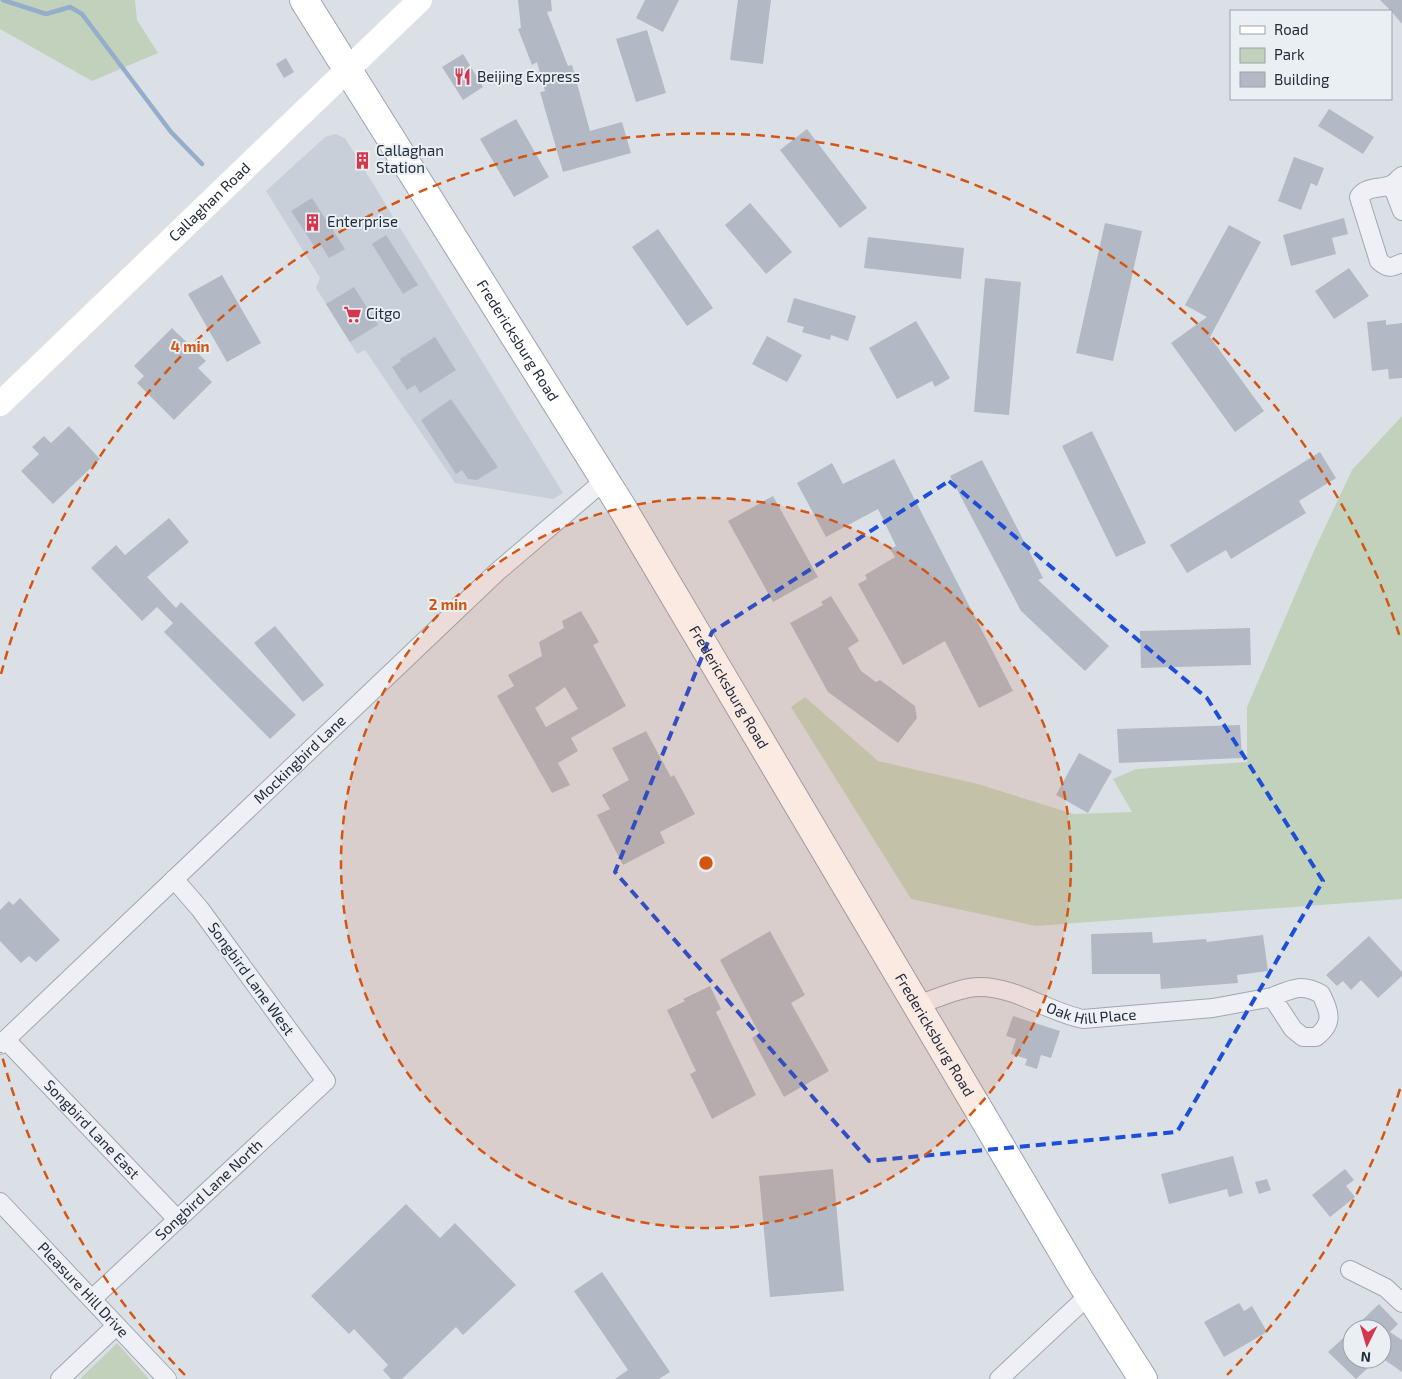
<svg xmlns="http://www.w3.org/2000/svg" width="1402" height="1379" viewBox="0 0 1402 1379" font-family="'Exo 2',sans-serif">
	<rect width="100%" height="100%" fill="#dbe0e7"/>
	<!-- built -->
	<path fill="#c9cfd9" d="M 335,134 L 345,138 L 563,493 L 553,499 L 455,483 L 365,350 L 357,354 L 316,288 L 320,278 L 266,191 L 325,137 Z"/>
	<!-- green -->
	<path fill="#c1d1bc" d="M 0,0 L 135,0 L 137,20 L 158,53 L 92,81 L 0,29 Z
		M 1402,416 L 1402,899 L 1036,926 L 911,899 L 791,707 L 805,697 L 878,761 L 978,784 L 1074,814 L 1132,812 L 1113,779 L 1136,769 L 1247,762 L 1247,707 L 1313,553 L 1352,470 Z
		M 117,1343 L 149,1379 L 80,1379 Z"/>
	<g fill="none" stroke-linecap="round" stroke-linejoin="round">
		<!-- stream -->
		<path stroke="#93adca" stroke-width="4.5" d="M 3,0 L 46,14 L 70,7 L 82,14 L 171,132 L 202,164"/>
	</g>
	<!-- building -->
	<path fill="#b2b9c4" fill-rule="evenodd" d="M 518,0 L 551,0 L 552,11 L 547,12 L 568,66 L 572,65 L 590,131 L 622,122 L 631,153 L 563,172 L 540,92 L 545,91 L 537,62 L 532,65 L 518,29 L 521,28 Z
		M 645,0 L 679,0 L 663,32 L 636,18 Z
		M 738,0 L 771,0 L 763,64 L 730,60 Z
		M 1380,0 L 1402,0 L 1402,24 L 1391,11 Z
		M 647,30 L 666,93 L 636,102 L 616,39 Z
		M 463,54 L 483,87 L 463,100 L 442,67 Z
		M 286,58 L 294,72 L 284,78 L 276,64 Z
		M 1329,109 L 1374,137 L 1363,154 L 1318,126 Z
		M 516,119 L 549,177 L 514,197 L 480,139 Z
		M 807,129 L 867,208 L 840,228 L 780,150 Z
		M 1294,157 L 1324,168 L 1317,186 L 1311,183 L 1301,210 L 1278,201 Z
		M 312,198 L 345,249 L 329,258 L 319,242 L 314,246 L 291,211 Z
		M 750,203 L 792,252 L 766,274 L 725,225 Z
		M 1344,218 L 1348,234 L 1332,238 L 1336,254 L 1291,266 L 1283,235 Z
		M 1105,223 L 1142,231 L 1113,361 L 1076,353 Z
		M 1229,225 L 1261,242 L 1210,337 L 1264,411 L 1235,432 L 1171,343 L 1207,317 L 1185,305 Z
		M 658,229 L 713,308 L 687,326 L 632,247 Z
		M 386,235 L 418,285 L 403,294 L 372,244 Z
		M 868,237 L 964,248 L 961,279 L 864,268 Z
		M 1349,268 L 1369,296 L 1334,319 L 1315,291 Z
		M 222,275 L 261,343 L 227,362 L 188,294 Z
		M 985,278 L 1021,282 L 1009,415 L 974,412 Z
		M 354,287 L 378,325 L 350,342 L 326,304 Z
		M 794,298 L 856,316 L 848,341 L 831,335 L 830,340 L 802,332 L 804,327 L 787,322 Z
		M 1386,320 L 1386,325 L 1402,323 L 1402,378 L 1389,379 L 1388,369 L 1372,371 L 1367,322 Z
		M 916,321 L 950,378 L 935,387 L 932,381 L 897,399 L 869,348 Z
		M 172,328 L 206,361 L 198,368 L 212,382 L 174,420 L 137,383 L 144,376 L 134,366 Z
		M 767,336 L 802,355 L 787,382 L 752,364 Z
		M 435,337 L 456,370 L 420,393 L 415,385 L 407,390 L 392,367 L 401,361 L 400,359 Z
		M 451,399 L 498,467 L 477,480 L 468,479 L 462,470 L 456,474 L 421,420 Z
		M 69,426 L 100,459 L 53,504 L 21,471 L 39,454 L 32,447 L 44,436 L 51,443 Z
		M 1092,431 L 1146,543 L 1116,557 L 1062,446 Z
		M 1320,452 L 1336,478 L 1299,501 L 1306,513 L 1231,559 L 1226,550 L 1187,573 L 1170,545 Z
		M 894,459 L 1013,691 L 979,708 L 945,641 L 903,665 L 858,584 L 867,579 L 865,575 L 895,557 L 890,549 L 896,546 L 878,509 L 826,537 L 797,483 L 832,463 L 843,484 Z
		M 982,460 L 1043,578 L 1038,580 L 1109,646 L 1085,671 L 1021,611 L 950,476 Z
		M 773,496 L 818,577 L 773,602 L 728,521 Z
		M 169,518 L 189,542 L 147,577 L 176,608 L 181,602 L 296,715 L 270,739 L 164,632 L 173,623 L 157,607 L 142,621 L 91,568 L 116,545 L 125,555 Z
		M 831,596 L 859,641 L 848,648 L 861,671 L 876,682 L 880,680 L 915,706 L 917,718 L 898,743 L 828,692 L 790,623 L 823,605 L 821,602 Z
		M 581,611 L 599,642 L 593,645 L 626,706 L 571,738 L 578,751 L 558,763 L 570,785 L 552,793 L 497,696 L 514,686 L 508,675 L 542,656 L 539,642 L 564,628 L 562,621 ZM 565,687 L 578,709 L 546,727 L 535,708 Z
		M 275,626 L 324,685 L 303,702 L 254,643 Z
		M 1250,628 L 1251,665 L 1141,668 L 1140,631 Z
		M 1240,725 L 1242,758 L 1119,763 L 1117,729 Z
		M 646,731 L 671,777 L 674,775 L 695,814 L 660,832 L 665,843 L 623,865 L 597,815 L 610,809 L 602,795 L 629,780 L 612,748 Z
		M 1079,753 L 1112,771 L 1088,813 L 1056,795 Z
		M 20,898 L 60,940 L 36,962 L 29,956 L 21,963 L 0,941 L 0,910 L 9,901 L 13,905 Z
		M 770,931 L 805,995 L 791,1003 L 829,1071 L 784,1097 L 752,1038 L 759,1033 L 720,960 Z
		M 1152,932 L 1153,943 L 1206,939 L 1207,942 L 1263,935 L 1268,971 L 1237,975 L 1238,983 L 1161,989 L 1160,974 L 1092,974 L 1091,934 Z
		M 1369,936 L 1402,972 L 1402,976 L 1378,998 L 1361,980 L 1351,990 L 1343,981 L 1337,986 L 1326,975 Z
		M 710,986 L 721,1009 L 716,1012 L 756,1095 L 712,1119 L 690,1074 L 696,1071 L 667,1010 L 685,1001 L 683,999 Z
		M 1013,1016 L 1060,1031 L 1051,1058 L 1041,1055 L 1037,1069 L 1025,1065 L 1027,1059 L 1011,1054 L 1016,1039 L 1006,1036 Z
		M 1233,1156 L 1243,1193 L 1229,1197 L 1227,1189 L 1169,1204 L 1161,1174 Z
		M 833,1169 L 844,1291 L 770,1297 L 759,1176 Z
		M 1345,1169 L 1354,1180 L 1346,1186 L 1355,1197 L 1330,1217 L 1312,1195 Z
		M 1267,1179 L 1271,1190 L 1259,1194 L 1255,1182 Z
		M 406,1204 L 440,1238 L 455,1223 L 516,1285 L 463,1335 L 456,1327 L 402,1379 L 391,1379 L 383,1370 L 388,1365 L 354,1329 L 349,1334 L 311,1296 Z
		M 602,1272 L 670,1372 L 659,1379 L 615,1379 L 628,1370 L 574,1291 Z
		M 1239,1303 L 1244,1311 L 1252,1306 L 1267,1332 L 1224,1357 L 1204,1322 Z
		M 1379,1304 L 1398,1324 L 1390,1332 L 1402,1340 L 1402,1372 L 1382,1358 L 1382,1329 L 1353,1329 Z
		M 1352,1330 L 1352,1359 L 1364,1359 L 1370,1366 L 1356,1379 L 1328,1352 Z"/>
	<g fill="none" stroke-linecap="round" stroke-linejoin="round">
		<defs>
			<g id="street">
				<path d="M 1402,176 C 1399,178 1396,182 1393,184 C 1382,190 1367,185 1359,197 L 1379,261 C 1388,269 1391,268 1402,263"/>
				<path d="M 1392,185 L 1402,211"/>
				<path id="s1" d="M 917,1005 C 936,999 960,987 980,987 C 1016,987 1048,1012 1083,1019 L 1213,1008 L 1272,997 L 1293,1029 L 1303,1037 L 1316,1037 C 1334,1023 1330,1013 1321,994 C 1301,983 1292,989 1272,997"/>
				<path id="s2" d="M 6,1040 L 177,1219"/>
				<path id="s3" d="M 0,1045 L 497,572 L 605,480"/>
				<path id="s4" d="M 0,1202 L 167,1379"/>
				<path d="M 1350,1270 L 1386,1288 L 1402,1303"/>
				<path id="s5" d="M 92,1299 L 326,1081 L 200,909 L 174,879"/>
				<path d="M 60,1379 L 116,1326"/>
				<path d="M 999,1379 L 1089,1295"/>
			</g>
			<g id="primary">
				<path id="s7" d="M 304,0 L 623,509 L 1079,1279 L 1143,1379"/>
			</g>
		</defs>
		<!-- street casing -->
		<use href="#street" stroke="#a0a7b1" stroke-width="20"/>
		<!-- primary casing -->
		<use href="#primary" stroke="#9aa4b3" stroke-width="30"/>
		<!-- street -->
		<use href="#street" stroke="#eef0f5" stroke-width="18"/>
		<!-- secondary -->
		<path stroke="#fff" stroke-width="24" id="s6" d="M 0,404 L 420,0"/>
		<!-- primary -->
		<use href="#primary" stroke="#fff" stroke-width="28"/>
	</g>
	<!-- marked area -->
	<path fill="none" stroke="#1d4ed8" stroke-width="4" stroke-dasharray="10 6" stroke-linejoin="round" d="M 949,481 L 1207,698 L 1323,881 L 1177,1132 L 869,1161 L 615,872 L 712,632 Z"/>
	<!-- distance rings -->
	<circle cx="706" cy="863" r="365" fill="#d45511" fill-opacity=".12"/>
	<g fill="none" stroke="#d45511" stroke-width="2.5" stroke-dasharray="9 6">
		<circle cx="706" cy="863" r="365"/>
		<path d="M1400 1089A730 730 0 0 1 1227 1375M185 1375A730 730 0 0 1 1 1052M1 674A730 730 0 0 1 1400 637"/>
	</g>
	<!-- icons -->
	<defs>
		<symbol id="restaurant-bare" viewBox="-9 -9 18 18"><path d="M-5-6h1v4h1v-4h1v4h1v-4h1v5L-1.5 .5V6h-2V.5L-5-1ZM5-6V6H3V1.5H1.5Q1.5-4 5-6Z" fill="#d6364d" stroke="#eaeff4" stroke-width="2.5" paint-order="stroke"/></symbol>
		<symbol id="building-bare" viewBox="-9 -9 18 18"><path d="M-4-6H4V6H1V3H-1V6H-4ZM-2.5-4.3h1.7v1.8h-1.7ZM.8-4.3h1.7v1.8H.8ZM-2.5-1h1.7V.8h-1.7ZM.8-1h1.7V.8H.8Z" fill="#d6364d" stroke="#eaeff4" stroke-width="2.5" paint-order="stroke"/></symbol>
		<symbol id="supermarket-bare" viewBox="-9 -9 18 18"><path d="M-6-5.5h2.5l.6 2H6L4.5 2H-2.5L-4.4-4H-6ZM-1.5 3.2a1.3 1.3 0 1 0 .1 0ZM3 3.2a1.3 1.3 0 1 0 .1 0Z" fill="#d6364d" stroke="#eaeff4" stroke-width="2.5" paint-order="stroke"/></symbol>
	</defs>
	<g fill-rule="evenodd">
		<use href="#restaurant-bare" x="450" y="64" width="25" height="25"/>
		<use href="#building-bare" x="350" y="148" width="25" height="25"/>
		<use href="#building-bare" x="300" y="210" width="25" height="25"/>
		<use href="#supermarket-bare" x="340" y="302" width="25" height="25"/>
	</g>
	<g text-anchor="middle" stroke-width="4" stroke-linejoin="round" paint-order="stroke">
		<!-- poi labels -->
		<g font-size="15" fill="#242d3d" stroke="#eaeff4" text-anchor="start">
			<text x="477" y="82">Beijing Express</text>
			<text x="376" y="156">Callaghan<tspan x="376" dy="17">Station</tspan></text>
			<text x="327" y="227">Enterprise</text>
			<text x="366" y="319">Citgo</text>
		</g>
		<!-- street labels -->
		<g font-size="15" fill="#242d3d" stroke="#eaeff4">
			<text dy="5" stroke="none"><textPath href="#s6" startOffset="291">Callaghan Road</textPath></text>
			<text dy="5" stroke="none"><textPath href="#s7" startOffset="402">Fredericksburg Road</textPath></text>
			<text dy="5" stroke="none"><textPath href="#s7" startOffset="808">Fredericksburg Road</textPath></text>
			<text dy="5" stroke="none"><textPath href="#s3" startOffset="414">Mockingbird Lane</textPath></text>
			<text transform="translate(251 979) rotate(54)" y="5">Songbird Lane West</text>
			<text dy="5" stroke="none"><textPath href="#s1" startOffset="182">Oak Hill Place</textPath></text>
			<text dy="5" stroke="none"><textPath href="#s7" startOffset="1212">Fredericksburg Road</textPath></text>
			<text dy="5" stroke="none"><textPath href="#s2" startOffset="124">Songbird Lane East</textPath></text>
			<text dy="5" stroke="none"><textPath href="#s5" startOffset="160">Songbird Lane North</textPath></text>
			<text dy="5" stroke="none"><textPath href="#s4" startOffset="121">Pleasure Hill Drive</textPath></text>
		</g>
	</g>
	<circle cx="706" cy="863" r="8" fill="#d45511" stroke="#eaeff4" stroke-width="2.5"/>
	<g font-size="15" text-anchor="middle" font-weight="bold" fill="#d45511" stroke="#eaeff4" stroke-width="4" stroke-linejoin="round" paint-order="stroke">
		<text x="190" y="352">4 min</text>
		<text x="448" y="610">2 min</text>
	</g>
	<!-- legend -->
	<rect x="1230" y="10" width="162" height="90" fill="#eaeff4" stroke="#9ba1ab"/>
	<rect x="1240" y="26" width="25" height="8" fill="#ffffff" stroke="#9ba1ab"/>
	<text x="1274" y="35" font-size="15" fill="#242d3d">Road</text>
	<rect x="1240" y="48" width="25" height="15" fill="#c1d1bc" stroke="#9ba1ab"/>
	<text x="1274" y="60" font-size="15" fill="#242d3d">Park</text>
	<rect x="1240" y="72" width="25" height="15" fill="#b2b9c4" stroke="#9ba1ab"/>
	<text x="1274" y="85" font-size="15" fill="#242d3d">Building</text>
	<!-- north arrow -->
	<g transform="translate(1367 1344) rotate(185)"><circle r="24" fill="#eaeff4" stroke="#9ba1ab"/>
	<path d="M0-4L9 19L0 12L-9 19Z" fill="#d6364d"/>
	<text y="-8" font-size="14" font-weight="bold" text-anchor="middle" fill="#242d3d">N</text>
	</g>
</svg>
